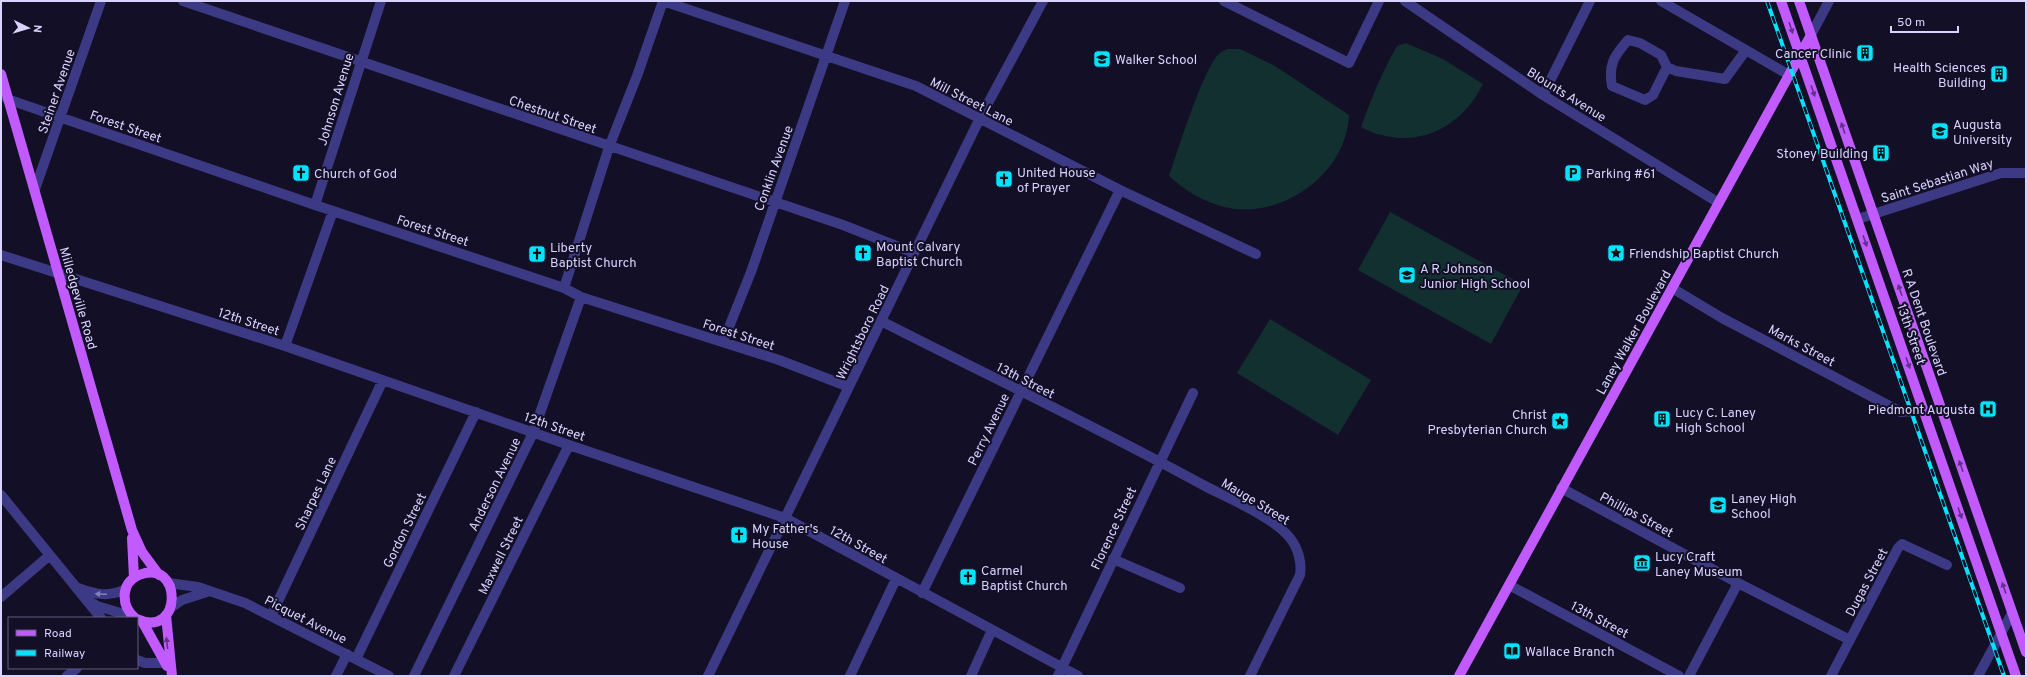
<svg xmlns="http://www.w3.org/2000/svg" width="2027" height="677" viewBox="0 0 2027 677" font-family="Overpass,sans-serif">
	<rect width="100%" height="100%" fill="#130f26"/>
	<!-- pitch -->
	<path fill="#12302f" d="M 1406,43 L 1443,59 L 1483,84 C 1464,123 1425,147 1381,135 C 1374,134 1367,130 1361,127 C 1371,99 1382,72 1397,46 Z
		M 1228,49 L 1240,49 L 1275,66 L 1349,115 C 1347,174 1281,221 1224,207 C 1204,202 1184,190 1169,176 C 1177,154 1204,65 1220,53 C 1222,51 1225,50 1228,49 Z
		M 1390,212 L 1523,285 L 1491,344 L 1358,270 Z
		M 1270,319 L 1371,380 L 1338,435 L 1237,373 Z"/>
	<g fill="none" stroke-linecap="round" stroke-linejoin="round">
		<!-- minor -->
		<path stroke="#3d3a85" stroke-width="10" d="M 183,1 L 843,225 L 914,253
			M 663,1 L 916,86 L 1120,190 L 1256,254
			M 1224,1 L 1349,63 L 1379,1
			M 1405,1 L 1543,95 L 1719,203
			M 1661,1 L 1789,75
			M 1811,35 L 1829,1
			M 1667,67 L 1653,95 L 1645,100 L 1612,86 C 1608,65 1614,56 1628,40 L 1640,43 L 1661,55 L 1667,67 L 1676,71 L 1725,79 L 1746,50
			M 1543,95 L 1590,1
			M 7,99 L 315,205 L 564,288 L 581,297 L 779,360 L 849,387
			M 35,189 L 101,1
			M 315,205 L 381,1
			M 1858,219 L 2001,173 L 2026,173
			M 1,255 L 285,346 L 569,445 L 785,518 L 1078,676
			M 564,288 L 609,147 L 637,76 L 663,1
			M 1672,288 L 1722,318 L 1901,412 L 1924,410
			M 881,321 C 989,376 1099,428 1205,486 C 1228,498 1275,518 1290,538 C 1298,548 1302,562 1300,575 L 1250,676
			M 723,342 L 751,272 L 845,1
			M 285,346 L 333,211
			M 1561,488 L 1738,583 L 1850,640
			M 1,495 L 101,618
			M 1113,559 L 1180,588
			M 168,583 L 198,587 L 245,603 L 389,676
			M 1509,585 L 1679,676
			M 78,588 C 96,595 109,597 126,589
			M 922,593 L 1120,190
			M 1,597 L 50,555
			M 89,601 L 97,606 L 134,617
			M 172,607 L 182,600 L 210,591
			M 271,616 L 383,380
			M 356,659 L 476,412
			M 137,660 L 145,663 L 165,663
			M 67,676 L 77,668
			M 336,676 L 347,654
			M 414,676 L 533,433 L 581,297
			M 454,676 L 569,445
			M 708,676 L 979,120 L 1043,1
			M 850,676 L 896,579
			M 971,676 L 992,630
			M 1058,676 L 1193,393
			M 1689,676 L 1738,583
			M 1831,676 L 1898,548 L 1902,544 L 1947,565
			M 1978,676 L 2012,613"/>
		<!-- major -->
		<path stroke="#c25bff" stroke-width="10" d="M 1781,1 L 2016,676
			M 1799,1 L 2026,652
			M 1,74 L 132,530 L 142,552 L 159,575
			M 132,538 L 134,578
			M 166,615 L 172,676
			M 135,618 C 121,606 120,583 139,575 C 183,557 183,640 137,619
			M 142,621 L 167,666
			M 1459,676 L 1811,35"/>
		<defs>
			<path id="rail" d="M 1767,1 L 2004,676"/>
		</defs>
		<!-- rail casing -->
		<use href="#rail" stroke="#00e5ff" stroke-width="4"/>
		<!-- rail -->
		<use href="#rail" stroke="#130f26" stroke-width="2.5" stroke-dasharray="8" stroke-linecap="butt"/>
	</g>
	<!-- one-way arrows -->
	<defs><path id="oneway-solid" d="M-6-.8H1V-3.2L6.5 0L1 3.2V.8H-6Z"/></defs>
	<g fill="#623188">
		<use href="#oneway-solid" transform="translate(1791 28) rotate(71)"/>
		<use href="#oneway-solid" transform="translate(1813 91) rotate(71)"/>
		<use href="#oneway-solid" transform="translate(1843 128) rotate(-109)"/>
		<use href="#oneway-solid" transform="translate(1865 241) rotate(71)"/>
		<use href="#oneway-solid" transform="translate(1900 290) rotate(-109)"/>
		<use href="#oneway-solid" transform="translate(1908 363) rotate(71)"/>
		<use href="#oneway-solid" transform="translate(1961 466) rotate(-109)"/>
		<use href="#oneway-solid" transform="translate(1960 513) rotate(71)"/>
		<use href="#oneway-solid" transform="translate(2004 588) rotate(-109)"/>
		<use href="#oneway-solid" transform="translate(167 643) rotate(-96)"/>
	</g>
	<use fill="#837fbc" href="#oneway-solid" transform="translate(101 594) rotate(-177)"/>
	<!-- icons -->
	<defs>
		<symbol id="building-square" viewBox="-11 -11 22 22"><rect x="-9" y="-9" width="18" height="18" rx="4" fill="#00e5ff" stroke="#130f26"/><path d="M-4-6H4V6H1V3H-1V6H-4ZM-2.5-4.3h1.7v1.8h-1.7ZM.8-4.3h1.7v1.8H.8ZM-2.5-1h1.7V.8h-1.7ZM.8-1h1.7V.8H.8Z" fill="#111"/></symbol>
		<symbol id="school-square" viewBox="-11 -11 22 22"><rect x="-9" y="-9" width="18" height="18" rx="4" fill="#00e5ff" stroke="#130f26"/><path d="M0-5L7-2L0 1L-7-2ZM-4 1L0 2.5L4 1V4Q0 6-4 4Z" fill="#111"/></symbol>
		<symbol id="university-square" viewBox="-11 -11 22 22"><rect x="-9" y="-9" width="18" height="18" rx="4" fill="#00e5ff" stroke="#130f26"/><path d="M0-5L7-2L0 1L-7-2ZM-4 1L0 2.5L4 1V4Q0 6-4 4Z" fill="#111"/></symbol>
		<symbol id="church-square" viewBox="-11 -11 22 22"><rect x="-9" y="-9" width="18" height="18" rx="4" fill="#00e5ff" stroke="#130f26"/><path d="M-1.2-6h2.4v3.5h3.3v2.4h-3.3V6h-2.4V-.1h-3.3v-2.4h3.3Z" fill="#111"/></symbol>
		<symbol id="parking-square" viewBox="-11 -11 22 22"><rect x="-9" y="-9" width="18" height="18" rx="4" fill="#00e5ff" stroke="#130f26"/><path d="M-3.5-5.5H1a3.5 3.5 0 0 1 0 7H-1V5.5H-3.5ZM-1-3.4V-.6H.8a1.4 1.4 0 0 0 0-2.8Z" fill="#111"/></symbol>
		<symbol id="sight-square" viewBox="-11 -11 22 22"><rect x="-9" y="-9" width="18" height="18" rx="4" fill="#00e5ff" stroke="#130f26"/><path d="M0-6L1.8-2.2L6-1.7L2.9 1.2L3.7 5.4L0 3.3L-3.7 5.4L-2.9 1.2L-6-1.7L-1.8-2.2Z" fill="#111"/></symbol>
		<symbol id="hospital-square" viewBox="-11 -11 22 22"><rect x="-9" y="-9" width="18" height="18" rx="4" fill="#00e5ff" stroke="#130f26"/><path d="M-5-5h3v3.5h4V-5h3V5h-3V1.5h-4V5h-3Z" fill="#111"/></symbol>
		<symbol id="museum-square" viewBox="-11 -11 22 22"><rect x="-9" y="-9" width="18" height="18" rx="4" fill="#00e5ff" stroke="#130f26"/><path d="M0-6L6-3V-2H-6V-3ZM-5-1h2V3h-2ZM-1-1h2V3h-2ZM3-1h2V3H3ZM-6 4H6V6H-6Z" fill="#111"/></symbol>
		<symbol id="library-square" viewBox="-11 -11 22 22"><rect x="-9" y="-9" width="18" height="18" rx="4" fill="#00e5ff" stroke="#130f26"/><path d="M-6-4Q-3-5.5-.7-3.5V5Q-3 3-6 4ZM6-4Q3-5.5 .7-3.5V5Q3 3 6 4Z" fill="#111"/></symbol>
	</defs>
	<g fill-rule="evenodd">
		<use href="#building-square" x="1855" y="43" width="20" height="20"/>
		<use href="#school-square" x="1092" y="49" width="20" height="20"/>
		<use href="#building-square" x="1989" y="64" width="20" height="20"/>
		<use href="#university-square" x="1930" y="121" width="20" height="20"/>
		<use href="#building-square" x="1871" y="143" width="20" height="20"/>
		<use href="#church-square" x="291" y="163" width="20" height="20"/>
		<use href="#parking-square" x="1563" y="163" width="20" height="20"/>
		<use href="#church-square" x="994" y="169" width="20" height="20"/>
		<use href="#church-square" x="853" y="243" width="20" height="20"/>
		<use href="#sight-square" x="1606" y="243" width="20" height="20"/>
		<use href="#church-square" x="527" y="244" width="20" height="20"/>
		<use href="#school-square" x="1397" y="265" width="20" height="20"/>
		<use href="#hospital-square" x="1978" y="399" width="20" height="20"/>
		<use href="#building-square" x="1652" y="409" width="20" height="20"/>
		<use href="#sight-square" x="1550" y="411" width="20" height="20"/>
		<use href="#school-square" x="1708" y="495" width="20" height="20"/>
		<use href="#church-square" x="729" y="525" width="20" height="20"/>
		<use href="#museum-square" x="1632" y="553" width="20" height="20"/>
		<use href="#church-square" x="958" y="567" width="20" height="20"/>
		<use href="#library-square" x="1502" y="641" width="20" height="20"/>
	</g>
	<g text-anchor="middle" stroke-width="4" stroke-linejoin="round" paint-order="stroke">
		<!-- poi labels -->
		<g font-size="13" fill="#d9d4ff" stroke="#130f26" text-anchor="start">
			<text x="1852" y="58" text-anchor="end">Cancer Clinic</text>
			<text x="1115" y="64">Walker School</text>
			<text x="1986" y="72" text-anchor="end">Health Sciences<tspan x="1986" dy="15">Building</tspan></text>
			<text x="1953" y="129">Augusta<tspan x="1953" dy="15">University</tspan></text>
			<text x="1868" y="158" text-anchor="end">Stoney Building</text>
			<text x="1017" y="177">United House<tspan x="1017" dy="15">of Prayer</tspan></text>
			<text x="314" y="178">Church of God</text>
			<text x="1586" y="178">Parking #61</text>
			<text x="876" y="251">Mount Calvary<tspan x="876" dy="15">Baptist Church</tspan></text>
			<text x="550" y="252">Liberty<tspan x="550" dy="15">Baptist Church</tspan></text>
			<text x="1629" y="258">Friendship Baptist Church</text>
			<text x="1420" y="273">A R Johnson<tspan x="1420" dy="15">Junior High School</tspan></text>
			<text x="1975" y="414" text-anchor="end">Piedmont Augusta</text>
			<text x="1675" y="417">Lucy C. Laney<tspan x="1675" dy="15">High School</tspan></text>
			<text x="1547" y="419" text-anchor="end">Christ<tspan x="1547" dy="15">Presbyterian Church</tspan></text>
			<text x="1731" y="503">Laney High<tspan x="1731" dy="15">School</tspan></text>
			<text x="752" y="533">My Father's<tspan x="752" dy="15">House</tspan></text>
			<text x="1655" y="561">Lucy Craft<tspan x="1655" dy="15">Laney Museum</tspan></text>
			<text x="981" y="575">Carmel<tspan x="981" dy="15">Baptist Church</tspan></text>
			<text x="1525" y="656">Wallace Branch</text>
		</g>
		<!-- street labels -->
		<g font-size="13" fill="#d9d4ff" stroke="#130f26">
			<text transform="translate(56 91) rotate(-71)" y="5">Steiner Avenue</text>
			<text transform="translate(1567 94) rotate(32)" y="5">Blounts Avenue</text>
			<text transform="translate(335 99) rotate(-73)" y="5">Johnson Avenue</text>
			<text transform="translate(972 101) rotate(27)" y="5">Mill Street Lane</text>
			<text transform="translate(553 114) rotate(19)" y="5">Chestnut Street</text>
			<text transform="translate(126 126) rotate(19)" y="5">Forest Street</text>
			<text transform="translate(773 168) rotate(-70)" y="5">Conklin Avenue</text>
			<text transform="translate(1937 180) rotate(-18)" y="5">Saint Sebastian Way</text>
			<text transform="translate(433 230) rotate(18)" y="5">Forest Street</text>
			<text transform="translate(79 298) rotate(74)" y="5">Milledgeville Road</text>
			<text transform="translate(249 321) rotate(18)" y="5">12th Street</text>
			<text transform="translate(1925 322) rotate(71)" y="5">R A Dent Boulevard</text>
			<text transform="translate(862 332) rotate(-64)" y="5">Wrightsboro Road</text>
			<text transform="translate(1633 332) rotate(-61)" y="5">Laney Walker Boulevard</text>
			<text transform="translate(739 334) rotate(18)" y="5">Forest Street</text>
			<text transform="translate(1912 334) rotate(71)" y="5">13th Street</text>
			<text transform="translate(1802 345) rotate(28)" y="5">Marks Street</text>
			<text transform="translate(1026 380) rotate(27)" y="5">13th Street</text>
			<text transform="translate(555 426) rotate(19)" y="5">12th Street</text>
			<text transform="translate(988 429) rotate(-64)" y="5">Perry Avenue</text>
			<text transform="translate(494 484) rotate(-64)" y="5">Anderson Avenue</text>
			<text transform="translate(315 493) rotate(-65)" y="5">Sharpes Lane</text>
			<text transform="translate(1256 501) rotate(31)" y="5">Mauge Street</text>
			<text transform="translate(1637 514) rotate(28)" y="5">Phillips Street</text>
			<text transform="translate(1113 528) rotate(-65)" y="5">Florence Street</text>
			<text transform="translate(404 530) rotate(-64)" y="5">Gordon Street</text>
			<text transform="translate(859 544) rotate(29)" y="5">12th Street</text>
			<text transform="translate(500 555) rotate(-64)" y="5">Maxwell Street</text>
			<text transform="translate(1866 582) rotate(-62)" y="5">Dugas Street</text>
			<text transform="translate(306 619) rotate(27)" y="5">Picquet Avenue</text>
			<text transform="translate(1600 619) rotate(28)" y="5">13th Street</text>
		</g>
	</g>
	<!-- border -->
	<rect width="2027" height="677" fill="none" stroke="#d9d4ff" stroke-width="4"/>
	<!-- legend -->
	<rect x="8" y="617" width="130" height="52" fill="#130f26" stroke="#625e7d"/>
	<rect x="16" y="630" width="20" height="6" fill="#c25bff" stroke="#625e7d"/>
	<text x="44" y="637" font-size="12" fill="#d9d4ff">Road</text>
	<rect x="16" y="650" width="20" height="6" fill="#00e5ff" stroke="#625e7d"/>
	<text x="44" y="657" font-size="12" fill="#d9d4ff">Railway</text>
	<!-- north arrow -->
	<g transform="translate(28 28) rotate(95)" stroke="#130f26" stroke-width="3" paint-order="stroke">
	<path d="M0-3L7 15L0 10L-7 15Z" fill="#d9d4ff"/>
	<text y="-6" font-size="11" font-weight="bold" text-anchor="middle" fill="#d9d4ff">N</text>
	</g>
	<!-- scale -->
	<path d="M1891 26v6h67v-6" fill="none" stroke="#d9d4ff" stroke-width="2"/>
	<text x="1897" y="26" font-size="12" fill="#d9d4ff" stroke="#130f26" stroke-width="3" paint-order="stroke">50 m</text>
</svg>
